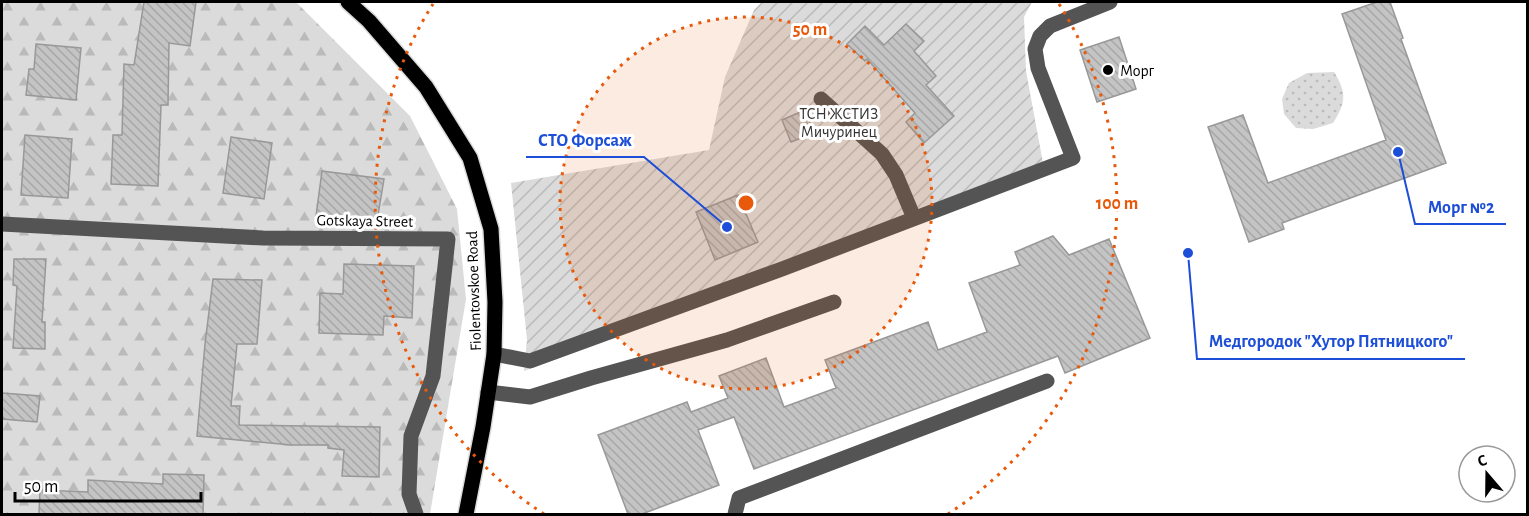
<svg xmlns="http://www.w3.org/2000/svg" width="1529" height="516" viewBox="0 0 1529 516" font-family="'Alegreya Sans',sans-serif">
	<defs>
		<pattern id="grass-dots" width="8" height="8" patternUnits="userSpaceOnUse" patternTransform="scale(1.5)"><rect width="8" height="8" fill="#dbdbdb"/><path d="M2 2h.1M6 6h.1" fill="none" stroke="#bababa" stroke-width="1.8" stroke-linecap="round"/></pattern>
		<pattern id="forest-firs" width="22" height="20" patternUnits="userSpaceOnUse" patternTransform="scale(1.5)"><rect width="22" height="20" fill="#dbdbdb"/><path d="M5 1l3.5 6h-7zM16 11l3.5 6h-7z" fill="#bababa"/></pattern>
		<pattern id="garden-furrows" width="10" height="10" patternUnits="userSpaceOnUse" patternTransform="scale(1.5)"><rect width="10" height="10" fill="#dbdbdb"/><path d="M-1 1l2-2M0 10L10 0M9 11l2-2" fill="none" stroke="#bababa"/></pattern>
		<pattern id="building-back-hatch" width="6" height="6" patternUnits="userSpaceOnUse" patternTransform="scale(1.5)"><rect width="6" height="6" fill="#c4c4c4"/><path d="M-1 5l2 2M0 0l6 6M5-1l2 2" fill="none" stroke="#a7a7a7"/></pattern>
	</defs>
	<rect width="100%" height="100%" fill="#fff"/>
	<!-- grass -->
	<path fill="url(#grass-dots)" d="M 1334,72 C 1347,93 1346,102 1333,123 L 1313,129 L 1296,128 L 1284,114 L 1282,99 L 1289,83 L 1307,73 Z"/>
	<!-- forest -->
	<path fill="url(#forest-firs)" d="M 2,2 L 296,2 L 410,116 L 457,209 L 466,299 L 430,514 L 2,514 Z"/>
	<!-- garden -->
	<path fill="url(#garden-furrows)" d="M 762,2 L 1032,2 L 1024,17 L 1026,71 L 1045,174 L 524,371 L 527,340 L 511,183 L 709,150 L 725,77 L 754,10 Z"/>
	<!-- building -->
	<path fill="url(#building-back-hatch)" stroke="#989898" stroke-width="1.5" d="M 144,2 L 196,2 L 190,46 L 169,43 L 168,105 L 161,105 L 158,186 L 111,184 L 113,135 L 122,135 L 124,64 L 134,65 Z
		M 1377,2 L 1390,2 L 1403,38 L 1401,39 L 1446,163 L 1282,223 L 1284,229 L 1249,242 L 1208,127 L 1243,115 L 1268,183 L 1386,140 L 1342,14 Z
		M 906,24 L 924,41 L 914,51 L 936,76 L 926,85 L 954,116 L 924,143 L 906,122 L 915,113 L 867,59 L 865,61 L 847,44 L 865,26 L 884,45 Z
		M 1119,37 L 1136,89 L 1097,102 L 1080,50 Z
		M 36,44 L 81,48 L 76,100 L 26,95 L 29,69 L 34,69 Z
		M 805,110 L 814,133 L 791,142 L 782,120 Z
		M 25,135 L 72,139 L 68,198 L 21,195 Z
		M 231,137 L 272,143 L 264,199 L 223,193 Z
		M 322,171 L 384,179 L 376,227 L 316,216 Z
		M 738,195 L 758,242 L 715,260 L 696,212 Z
		M 1053,236 L 1069,255 L 1109,239 L 1150,338 L 1065,373 L 1058,356 L 754,469 L 734,417 L 698,430 L 719,485 L 642,514 L 628,514 L 598,435 L 687,402 L 691,412 L 728,398 L 719,376 L 766,358 L 784,407 L 836,388 L 825,360 L 928,322 L 938,350 L 987,332 L 969,283 L 1020,265 L 1015,252 Z
		M 14,259 L 46,259 L 42,322 L 45,322 L 45,349 L 13,348 L 17,286 L 13,285 Z
		M 344,264 L 414,266 L 412,318 L 384,316 L 383,335 L 319,333 L 320,293 L 343,294 Z
		M 213,279 L 262,280 L 257,344 L 237,344 L 231,406 L 240,406 L 239,425 L 380,427 L 379,477 L 342,476 L 344,450 L 328,448 L 328,445 L 291,445 L 197,436 L 205,344 Z
		M 2,393 L 40,396 L 37,422 L 2,419 Z
		M 163,474 L 204,475 L 203,514 L 39,514 L 40,490 L 88,492 L 88,480 L 163,484 Z"/>
	<g fill="none" stroke-linecap="round" stroke-linejoin="round">
		<defs>
			<path id="major" d="M 348,2 L 369,21 L 426,87 L 470,158 L 491,229 L 495,302 L 494,354 L 483,427 L 466,514"/>
		</defs>
		<!-- major casing -->
		<use href="#major" stroke="#dbdbdb" stroke-width="18"/>
		<!-- minor -->
		<path stroke="#545454" stroke-width="15" d="M 821,99 L 882,154 L 896,175 L 914,218
			M 2,224 L 263,238 L 448,239 L 433,376 L 411,436 L 409,494 L 416,514
			M 494,354 L 530,361 L 782,269 L 1073,158 L 1038,68 L 1035,49 L 1040,36 L 1050,26 L 1110,2
			M 488,392 L 530,397 L 591,378 L 727,340 L 834,302
			M 735,514 L 739,498 L 1047,381"/>
		<!-- major -->
		<use href="#major" stroke="#000" stroke-width="15"/>
	</g>
	<!-- distance rings -->
	<circle cx="746" cy="203" r="186" fill="#e8590c" fill-opacity=".12"/>
	<g fill="none" stroke="#e8590c" stroke-width="3" stroke-dasharray="3 6">
		<circle cx="746" cy="203" r="186"/>
		<path d="M544 514A371 371 0 0 1 433 4M1059 4A371 371 0 0 1 948 514"/>
	</g>
	<!-- markers -->
	<circle fill="#000" stroke="#fff" stroke-width="2" cx="1108" cy="70" r="6"/>
	<g text-anchor="middle" stroke-width="6" stroke-linejoin="round" paint-order="stroke">
		<!-- poi labels -->
		<g font-size="16" fill="#000" stroke="#fff" text-anchor="start">
			<text x="1120" y="76">Морг</text>
		</g>
		<!-- park labels -->
		<g font-size="16" fill="#323232" stroke="#fff">
			<text x="839" y="119">ТСН ЖСТИЗ<tspan x="839" dy="18">Мичуринец</tspan></text>
		</g>
		<!-- street labels -->
		<g font-size="16" fill="#000" stroke="#fff">
			<text transform="translate(365 220) rotate(1)" y="6">Gotskaya Street</text>
			<text transform="translate(473 291) rotate(-92)" y="6">Fiolentovskoe Road</text>
		</g>
	</g>
	<circle cx="746" cy="203" r="9" fill="#e8590c" stroke="#fff" stroke-width="3"/>
	<g font-size="18" text-anchor="middle" font-weight="bold" fill="#e8590c" stroke="#fff" stroke-width="6" stroke-linejoin="round" paint-order="stroke">
		<text x="810" y="35">50 m</text>
		<text x="1117" y="209">100 m</text>
	</g>
	<!-- callouts -->
	<path fill="none" stroke="#1d4ed8" stroke-width="2" d="M727 227L644 157H526M1398 152L1415 224H1506M1188 253L1197 359H1465"/>
	<g fill="#1d4ed8" stroke="#fff" stroke-width="2">
		<circle cx="727" cy="227" r="6"/>
		<circle cx="1398" cy="152" r="6"/>
		<circle cx="1188" cy="253" r="6"/>
	</g>
	<g font-size="18" text-anchor="middle" font-weight="bold" fill="#1d4ed8" stroke="#fff" stroke-width="6" stroke-linejoin="round" paint-order="stroke">
		<text x="585" y="146">СТО Форсаж</text>
		<text x="1461" y="213">Морг №2</text>
		<text x="1331" y="347">Медгородок "Хутор Пятницкого"</text>
	</g>
	<!-- border -->
	<rect width="1529" height="516" fill="none" stroke="#000000" stroke-width="6"/>
	<!-- north arrow -->
	<g transform="translate(1487 474) rotate(340)"><circle r="28" fill="#ffffff" stroke="#999999" stroke-width="1.5"/>
	<path d="M0-4.5L10 22L0 15L-10 22Z" fill="#000000"/>
	<text y="-9" font-size="16" font-weight="bold" text-anchor="middle" fill="#000000">С</text>
	</g>
	<!-- scale -->
	<path d="M15 492v9h186v-9" fill="none" stroke="#000000" stroke-width="3"/>
	<text x="24" y="492" font-size="18" fill="#000000" stroke="#ffffff" stroke-width="4.5" paint-order="stroke">50 m</text>
</svg>
